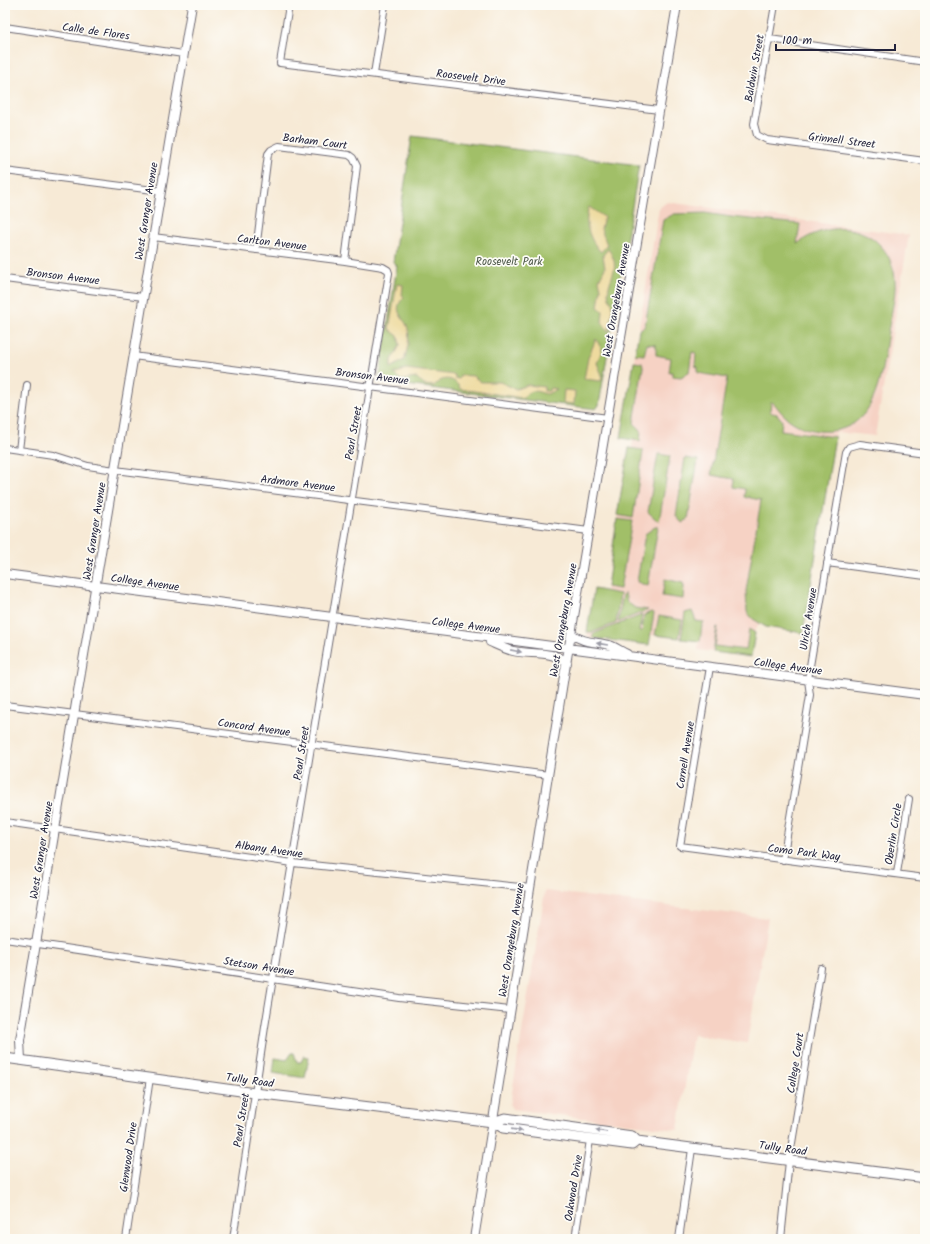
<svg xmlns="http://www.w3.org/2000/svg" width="930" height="1244" viewBox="0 0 930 1244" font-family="Kalam,sans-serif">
	<rect width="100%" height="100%" fill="#fdfcf7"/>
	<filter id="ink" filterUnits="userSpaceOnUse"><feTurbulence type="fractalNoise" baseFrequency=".025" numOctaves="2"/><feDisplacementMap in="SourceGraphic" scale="8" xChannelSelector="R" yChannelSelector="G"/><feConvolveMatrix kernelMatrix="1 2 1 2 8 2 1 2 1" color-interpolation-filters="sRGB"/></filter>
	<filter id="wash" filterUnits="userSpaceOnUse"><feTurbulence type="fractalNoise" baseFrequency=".012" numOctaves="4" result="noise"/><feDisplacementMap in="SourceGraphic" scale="16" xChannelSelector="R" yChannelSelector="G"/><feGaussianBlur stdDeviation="0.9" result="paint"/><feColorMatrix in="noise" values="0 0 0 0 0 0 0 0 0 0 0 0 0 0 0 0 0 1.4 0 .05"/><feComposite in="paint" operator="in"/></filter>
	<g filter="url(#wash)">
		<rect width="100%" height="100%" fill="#f7ead6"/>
		<!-- built -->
		<path fill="#f6d2c4" d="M 667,202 L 909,235 L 875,436 L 836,432 L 803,633 L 770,628 L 759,624 L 755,630 L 751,657 L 698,650 L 699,641 L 651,635 L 649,645 L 589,638 L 587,635 L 594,589 L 606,591 L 622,485 L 629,448 L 632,448 L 633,440 L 621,438 L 659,208 Z
			M 545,891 L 768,918 L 747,1043 L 693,1035 L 678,1130 L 512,1109 L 510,1105 Z"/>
		<!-- green -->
		<path fill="#a1bf67" stroke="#627051" d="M 412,136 L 639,165 L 599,405 L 596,409 L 383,382 L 379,379 L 397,266 L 393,262 Z
			M 705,213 L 731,217 L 800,224 L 797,244 C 832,217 883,225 894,272 C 898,291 891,313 888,332 C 881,374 878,436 818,431 C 804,429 790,423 781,412 C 778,409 775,403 771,402 L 770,411 L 772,413 L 777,414 L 782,420 L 781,430 L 835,437 L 803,633 L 766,627 L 753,619 L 747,612 L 746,591 L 761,500 L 750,498 L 748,496 L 748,498 L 744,497 L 745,489 L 733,487 L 734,479 L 711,475 L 727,378 L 698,373 L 698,367 L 695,366 L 696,353 L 692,352 L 689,372 L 681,377 L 672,376 L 672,372 L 669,372 L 671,358 L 656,355 L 656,345 L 647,344 L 644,355 L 635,354 L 639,330 L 645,326 L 663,220 L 674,214 Z
			M 634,362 L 642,363 L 643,367 L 634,423 L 641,430 L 640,441 L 621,438 Z
			M 629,448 L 643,450 L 643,452 L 633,518 L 617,515 Z
			M 658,454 L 670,456 L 659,522 L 648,512 Z
			M 685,458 L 698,460 L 688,519 L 682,523 L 676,516 Z
			M 617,519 L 632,521 L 620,589 L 607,587 Z
			M 655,527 L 658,527 L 648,586 L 637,582 L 645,534 Z
			M 665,579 L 683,583 L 684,587 L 683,599 L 662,596 Z
			M 594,589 L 620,594 L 616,623 L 593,632 L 587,632 Z
			M 623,594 L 625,594 L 627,602 L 635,608 L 648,610 L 618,622 Z
			M 692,611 L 696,621 L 704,622 L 702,625 L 700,641 L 681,639 L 685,613 Z
			M 651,612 L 654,613 L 649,645 L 593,638 L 593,634 L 642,615 L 639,631 L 642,631 L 644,615 Z
			M 659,616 L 682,620 L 679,638 L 655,635 Z
			M 717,627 L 718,627 L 715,646 L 746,650 L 749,629 L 755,633 L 751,657 L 713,652 Z
			M 292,1053 L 294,1053 L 297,1062 L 301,1062 L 304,1056 L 309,1057 L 305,1078 L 273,1073 L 275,1058 L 287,1060 Z"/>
		<!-- sand -->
		<path fill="#eeda9e" stroke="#887e6c" d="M 589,207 L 604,217 L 601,229 L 607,245 L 601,252 C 590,241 583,223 589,207 Z
			M 608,249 C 622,268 609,275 608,293 C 608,299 613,303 613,307 C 613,315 610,324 609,332 L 602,322 L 603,311 L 598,307 L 601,288 L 599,280 L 605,268 L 603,255 Z
			M 397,284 L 403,285 L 402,295 L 404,297 C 390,312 406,318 408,329 C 410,338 407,352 404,360 L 391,368 L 391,362 L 400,345 L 398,336 L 389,329 Z
			M 596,339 L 602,350 L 597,363 L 602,375 L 601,381 L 584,379 L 588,358 Z
			M 406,369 L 455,375 L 455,378 L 459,379 L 460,375 L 473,376 L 481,382 L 500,382 L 516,389 L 528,385 L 544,387 L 544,391 L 549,391 L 550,388 L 557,389 L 547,394 C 537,392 531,387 523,398 L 460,389 C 455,377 442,376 434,386 L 424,385 L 417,378 L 401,380 L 394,374 Z
			M 564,390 L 575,391 L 574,404 L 563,403 Z"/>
	</g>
	<g filter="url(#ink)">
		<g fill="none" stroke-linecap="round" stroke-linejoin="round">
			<defs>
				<path id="minor" d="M 289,5 L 280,63 L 659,110
					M 775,5 L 754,124 L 757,135 L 767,140 L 925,161
					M 5,27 L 183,54
					M 770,39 L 925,62
					M 374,74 L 385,5
					M 5,171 L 161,191
					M 153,237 L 345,261 L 383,267 L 388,270 L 389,273 L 265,1027 L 233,1239
					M 256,250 L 268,154 L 271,150 L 279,146 L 349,155 L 353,158 L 357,166 L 345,261
					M 5,279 L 143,297
					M 133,356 L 608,418
					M 5,448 L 53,455 L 88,466 L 115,470 L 589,531
					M 19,450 L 27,385
					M 827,563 L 925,576
					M 710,667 L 680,846 L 925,878
					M 5,705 L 549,775
					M 5,822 L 293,863 L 530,888
					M 783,860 L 810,695 L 808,680 L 810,666 L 846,452 L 849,447 L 860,444 L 925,453
					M 897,873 L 909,799
					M 5,939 L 399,998 L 510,1010
					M 126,1239 L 150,1078
					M 575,1239 L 590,1140
					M 679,1239 L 692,1149
					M 781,1239 L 789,1161 L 821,968"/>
				<path id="tertiary" d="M 5,574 L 925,695
					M 572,634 C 584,644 598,641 612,646 C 617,648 622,652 627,654
					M 490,642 C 497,645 505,649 513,651 C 530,655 554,650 567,663
					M 21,1060 L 20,1040 L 192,5
					M 474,1239 L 564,676 L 677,5"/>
				<path id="secondary" d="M 5,1058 L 255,1093 L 493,1122 L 505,1118 L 632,1136 L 637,1141
					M 493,1122 L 503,1128 L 632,1145 L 637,1141 L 925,1178"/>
			</defs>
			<!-- minor casing -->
			<use href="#minor" stroke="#6d6871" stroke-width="8"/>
			<!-- tertiary casing -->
			<use href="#tertiary" stroke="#6d6871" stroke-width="10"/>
			<!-- secondary casing -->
			<use href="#secondary" stroke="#6d6871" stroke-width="11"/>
			<!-- minor -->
			<use href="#minor" stroke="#fff" stroke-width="6"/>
			<!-- tertiary -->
			<use href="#tertiary" stroke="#fff" stroke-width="8"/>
			<!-- secondary -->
			<use href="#secondary" stroke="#fff" stroke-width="9"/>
		</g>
		<!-- one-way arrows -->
		<defs><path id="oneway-solid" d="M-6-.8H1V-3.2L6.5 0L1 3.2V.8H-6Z"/></defs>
		<g fill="#9c9ca7">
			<use href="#oneway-solid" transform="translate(602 644) rotate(-171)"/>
			<use href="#oneway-solid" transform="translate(516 651) rotate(11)"/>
			<use href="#oneway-solid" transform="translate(517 1130) rotate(8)"/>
			<use href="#oneway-solid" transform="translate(601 1131) rotate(-172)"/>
		</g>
	</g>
	<g text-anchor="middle" stroke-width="3.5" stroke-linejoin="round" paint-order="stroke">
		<!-- street labels -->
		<g font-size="11" fill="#22223b" stroke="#fdfcf7">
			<text transform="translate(96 31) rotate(8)" y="4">Calle de Flores</text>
			<text transform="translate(754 68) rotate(-80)" y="4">Baldwin Street</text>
			<text transform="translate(471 77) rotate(7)" y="4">Roosevelt Drive</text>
			<text transform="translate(842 140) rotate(7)" y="4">Grinnell Street</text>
			<text transform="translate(315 141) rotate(7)" y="4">Barham Court</text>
			<text transform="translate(146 211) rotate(-81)" y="4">West Granger Avenue</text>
			<text transform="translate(272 242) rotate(7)" y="4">Carlton Avenue</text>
			<text transform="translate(63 276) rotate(7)" y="4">Bronson Avenue</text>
			<text transform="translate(616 300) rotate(-80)" y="4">West Orangeburg Avenue</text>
			<text transform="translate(372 376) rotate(7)" y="4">Bronson Avenue</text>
			<text transform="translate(353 433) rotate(-80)" y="4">Pearl Street</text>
			<text transform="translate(298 483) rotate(7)" y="4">Ardmore Avenue</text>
			<text transform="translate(94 531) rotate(-81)" y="4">West Granger Avenue</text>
			<text transform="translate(145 582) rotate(8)" y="4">College Avenue</text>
			<text transform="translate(808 619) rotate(-81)" y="4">Ulrich Avenue</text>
			<text transform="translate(563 620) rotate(-80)" y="4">West Orangeburg Avenue</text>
			<text transform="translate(466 625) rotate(7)" y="4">College Avenue</text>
			<text transform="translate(788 666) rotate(8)" y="4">College Avenue</text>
			<text transform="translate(254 727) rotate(8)" y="4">Concord Avenue</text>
			<text transform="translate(301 753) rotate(-81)" y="4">Pearl Street</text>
			<text transform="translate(685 755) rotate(-81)" y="4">Cornell Avenue</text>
			<text transform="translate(893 834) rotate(-81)" y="4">Oberlin Circle</text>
			<text transform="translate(269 849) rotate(8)" y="4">Albany Avenue</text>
			<text transform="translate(41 850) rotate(-81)" y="4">West Granger Avenue</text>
			<text transform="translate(804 852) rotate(7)" y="4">Como Park Way</text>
			<text transform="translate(511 940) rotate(-81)" y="4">West Orangeburg Avenue</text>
			<text transform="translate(259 966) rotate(9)" y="4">Stetson Avenue</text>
			<text transform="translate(795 1063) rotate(-81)" y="4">College Court</text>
			<text transform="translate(250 1080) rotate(8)" y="4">Tully Road</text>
			<text transform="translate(241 1120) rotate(-81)" y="4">Pearl Street</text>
			<text transform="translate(783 1148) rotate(8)" y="4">Tully Road</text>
			<text transform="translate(128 1157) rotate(-82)" y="4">Glenwood Drive</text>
			<text transform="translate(573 1188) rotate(-81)" y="4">Oakwood Drive</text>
		</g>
		<!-- park labels -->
		<g font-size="11" fill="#4e594a" stroke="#fdfcf7">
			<text x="509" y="265">Roosevelt Park</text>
		</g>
	</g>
	<!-- margin -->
	<rect width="930" height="1244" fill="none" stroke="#fdfcf7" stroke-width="20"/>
	<!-- scale -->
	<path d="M776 44v6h119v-6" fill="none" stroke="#22223b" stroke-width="2"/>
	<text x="782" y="44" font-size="12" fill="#22223b" stroke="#fdfcf7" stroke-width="3" paint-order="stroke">100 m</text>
</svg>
